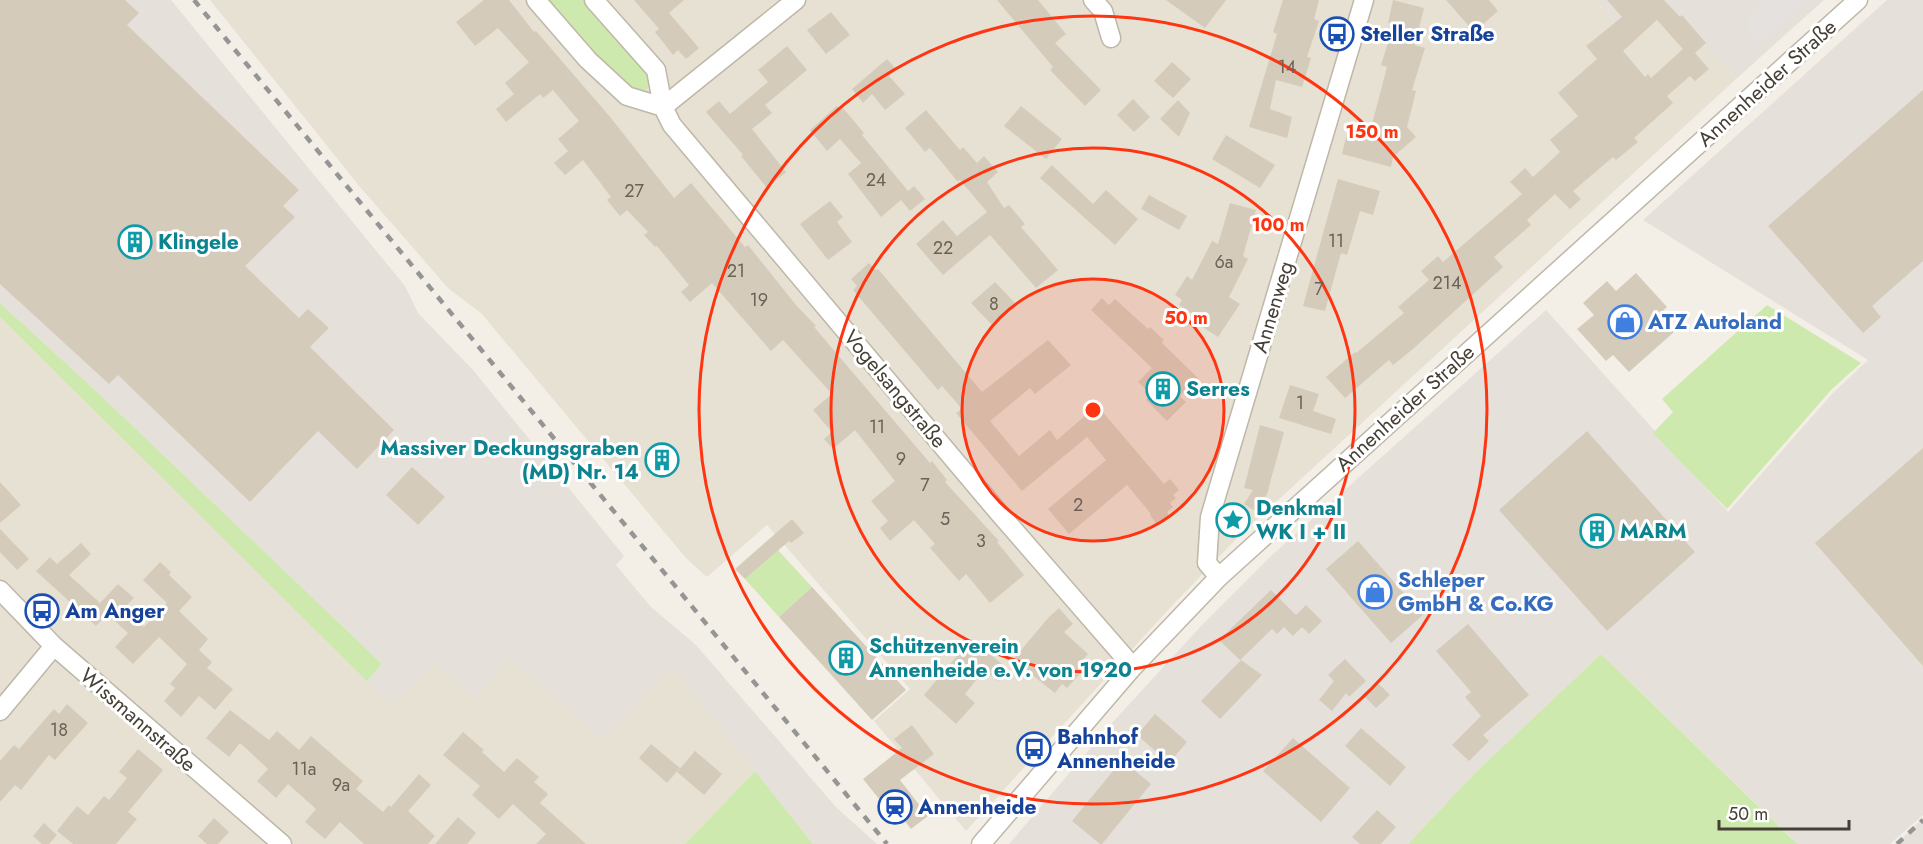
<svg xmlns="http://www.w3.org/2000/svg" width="1923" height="844" viewBox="0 0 1923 844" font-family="Jost,sans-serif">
	<rect width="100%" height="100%" fill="#f3efe6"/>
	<!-- residential -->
	<path fill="#e7e1d3" d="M 210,0 L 1595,0 L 1632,42 L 1672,9 L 1736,79 L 1240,535 L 1169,609 L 966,831 L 874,721 L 910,689 L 767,525 L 707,577 L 686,558 L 481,313 L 449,289 L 360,187 Z
		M 0,317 L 391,703 L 435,662 L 475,698 L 508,658 L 672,667 L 755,771 L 685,844 L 0,844 Z"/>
	<!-- industrial -->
	<path fill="#e5e0da" d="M 0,0 L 171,0 L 405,286 L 418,313 L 473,370 L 624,556 L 616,565 L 651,607 L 696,645 L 836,807 L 877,844 L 813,844 L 672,667 L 603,740 L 509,658 L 475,699 L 435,662 L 392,704 L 367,681 L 382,664 L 95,390 L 0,303 Z
		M 1595,0 L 1824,0 L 1736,79 L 1672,9 L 1632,42 Z
		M 1887,0 L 1923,0 L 1923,815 L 1890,844 L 1798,844 L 1601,654 L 1474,774 L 1408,844 L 1009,844 L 1112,723 L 1200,627 L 1271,556 L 1546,310 L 1728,512 L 1832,394 L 1868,360 L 1643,220 Z
		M 1923,818 L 1923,844 L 1896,844 Z"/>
	<!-- green -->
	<path fill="#cee9ad" d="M 544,0 L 586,0 L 651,73 L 652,82 L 646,90 L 639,92 L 629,87 L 580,41 Z
		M 0,303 L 95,390 L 382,664 L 367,681 L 0,317 Z
		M 1767,305 L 1861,363 L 1831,390 L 1727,509 L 1653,433 L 1673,412 L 1662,399 Z
		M 778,550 L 812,587 L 779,617 L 745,579 Z
		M 1601,654 L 1790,837 L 1798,844 L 1408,844 L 1474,774 Z
		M 755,771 L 813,844 L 685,844 Z"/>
	<!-- parking -->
	<path fill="#e4e1de" d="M 1767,0 L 1807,0 L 1753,48 L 1747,18 Z"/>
	<!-- building -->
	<path fill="#d5cbbb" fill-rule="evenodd" d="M 0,0 L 125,0 L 139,13 L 127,25 L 299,190 L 283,206 L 295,217 L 245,266 L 299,318 L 308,309 L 329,328 L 310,347 L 394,430 L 357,469 L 318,431 L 250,502 L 118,375 L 109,384 L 0,284 Z
		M 484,0 L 509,0 L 534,32 L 536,31 L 611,118 L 674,198 L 691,183 L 745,247 L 748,245 L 796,305 L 816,326 L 814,327 L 930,463 L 932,461 L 947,480 L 945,482 L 999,541 L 997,542 L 1024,575 L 990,603 L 966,574 L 959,581 L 930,548 L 935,544 L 914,520 L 890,541 L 880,528 L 888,521 L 871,501 L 895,481 L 855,430 L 833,449 L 824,439 L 832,432 L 813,410 L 832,394 L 783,340 L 771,351 L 712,283 L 690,302 L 681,292 L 689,285 L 657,246 L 655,247 L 644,235 L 648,232 L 627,210 L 620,216 L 607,200 L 611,197 L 583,160 L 565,175 L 554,163 L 568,151 L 558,139 L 579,121 L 553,90 L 543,98 L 540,94 L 506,122 L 496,109 L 514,94 L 505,83 L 529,62 L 498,28 L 475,46 L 456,22 Z
		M 634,0 L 684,0 L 669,13 L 699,48 L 686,59 L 678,50 L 673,55 L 655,32 L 659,29 Z
		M 997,0 L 1038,0 L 1066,34 L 1055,43 L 1101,90 L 1085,106 L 1050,70 L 1053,67 Z
		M 1166,0 L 1226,0 L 1205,28 Z
		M 1283,0 L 1319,0 L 1314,19 L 1319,21 L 1307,57 L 1311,58 L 1302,87 L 1276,80 L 1270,109 L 1292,117 L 1287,138 L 1249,127 L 1277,34 L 1273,32 Z
		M 1393,0 L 1424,8 L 1415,45 L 1425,48 L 1412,90 L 1416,91 L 1407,127 L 1416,137 L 1393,157 L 1391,167 L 1342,154 L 1347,133 L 1362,136 L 1363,130 L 1370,132 L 1387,67 L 1381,65 L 1394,24 L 1388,23 Z
		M 1446,0 L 1489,0 L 1498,11 L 1474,32 Z
		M 1607,0 L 1664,0 L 1680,17 L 1682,15 L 1706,43 L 1695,53 L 1709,69 L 1695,81 L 1690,76 L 1667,96 L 1673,103 L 1634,138 L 1638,142 L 1616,160 L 1613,157 L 1573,191 L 1581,199 L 1570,209 L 1555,194 L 1527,220 L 1531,225 L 1494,257 L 1503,267 L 1413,349 L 1393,365 L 1389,360 L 1345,398 L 1326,377 L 1355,352 L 1356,353 L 1404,313 L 1398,307 L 1429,280 L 1421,271 L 1438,256 L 1443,262 L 1522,194 L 1510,182 L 1525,168 L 1533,177 L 1560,152 L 1550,140 L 1578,116 L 1558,93 L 1597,59 L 1586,46 L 1622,17 ZM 1657,20 L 1683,49 L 1651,78 L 1648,74 L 1645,77 L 1623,51 Z
		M 831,12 L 850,35 L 826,54 L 807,30 Z
		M 787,46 L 807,70 L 765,105 L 772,113 L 752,129 L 786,172 L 767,188 L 741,156 L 743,155 L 706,112 L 719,101 L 730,114 L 768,82 L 758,70 Z
		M 887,59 L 897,70 L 889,76 L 905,94 L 885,110 L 872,94 L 863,103 L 852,89 Z
		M 1172,62 L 1191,79 L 1173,98 L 1154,81 Z
		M 1923,90 L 1923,261 L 1872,306 L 1881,317 L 1863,333 L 1768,226 Z
		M 1133,99 L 1150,117 L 1134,132 L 1117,115 Z
		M 1178,100 L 1190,113 L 1179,137 L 1160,119 Z
		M 837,106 L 841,110 L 843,108 L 864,133 L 862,135 L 908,191 L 914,186 L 925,199 L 910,211 L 901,200 L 881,217 L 848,174 L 861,163 L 840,139 L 827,151 L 810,130 Z
		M 1021,106 L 1062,139 L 1046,159 L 1004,126 Z
		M 926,110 L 960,150 L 963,147 L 977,163 L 984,156 L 998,172 L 987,182 L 1004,208 L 1009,205 L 1025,224 L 1021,227 L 1058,270 L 1036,288 L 990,235 L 943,275 L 916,244 L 943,220 L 957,236 L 987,212 L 960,180 L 958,182 L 930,148 L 925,152 L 905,128 Z
		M 1226,135 L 1275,165 L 1260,188 L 1212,159 Z
		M 1052,165 L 1093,204 L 1106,190 L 1138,219 L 1115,245 L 1040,178 Z
		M 1338,179 L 1380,191 L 1373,215 L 1360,211 L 1347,255 L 1341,253 L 1325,311 L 1303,306 Z
		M 1149,195 L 1187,216 L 1179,230 L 1141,209 Z
		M 830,201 L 843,217 L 837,222 L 852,242 L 828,260 L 800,224 Z
		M 1230,203 L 1256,210 L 1243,256 L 1248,259 L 1229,297 L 1240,304 L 1218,337 L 1195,322 L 1198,318 L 1179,305 L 1182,300 L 1175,295 L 1187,276 L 1192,280 L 1212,241 L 1218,244 Z
		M 869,263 L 876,270 L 878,269 L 982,392 L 1048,340 L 1071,365 L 1035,394 L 1030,388 L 990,421 L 1019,456 L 1050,430 L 1057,440 L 1086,415 L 1084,413 L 1096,404 L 1164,484 L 1170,479 L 1179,490 L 1173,495 L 1176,498 L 1170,503 L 1173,507 L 1167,512 L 1170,516 L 1158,526 L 1150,515 L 1151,514 L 1127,485 L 1069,534 L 1048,509 L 1106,460 L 1087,437 L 1022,491 L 956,413 L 962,409 L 942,386 L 938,390 L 853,290 L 857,286 L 851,279 Z
		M 1636,273 L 1667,307 L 1658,315 L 1674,332 L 1629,372 L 1613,355 L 1606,361 L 1577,329 L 1594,315 L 1583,303 L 1607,281 L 1616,291 Z
		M 995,282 L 1016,304 L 993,326 L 971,303 Z
		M 1102,298 L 1109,305 L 1115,299 L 1148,329 L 1150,327 L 1164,340 L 1162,343 L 1198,378 L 1180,396 L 1186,402 L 1167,421 L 1146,400 L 1151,394 L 1138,382 L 1152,368 L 1091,310 Z
		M 1290,385 L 1319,394 L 1313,411 L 1336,419 L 1331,434 L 1279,418 Z
		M 1260,425 L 1284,432 L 1267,494 L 1257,512 L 1244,504 L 1253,490 L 1244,488 Z
		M 1587,431 L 1695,552 L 1607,631 L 1499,510 Z
		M 1923,448 L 1923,666 L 1815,543 Z
		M 412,467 L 445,497 L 418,525 L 386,495 Z
		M 0,482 L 21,505 L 0,523 Z
		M 792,519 L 804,533 L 791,543 L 789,541 L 745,579 L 735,569 Z
		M 0,529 L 29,559 L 17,570 L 0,552 Z
		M 1358,541 L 1423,615 L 1391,643 L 1326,569 Z
		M 81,543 L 91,554 L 69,575 L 100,603 L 118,584 L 134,598 L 124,608 L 144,627 L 167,603 L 143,580 L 160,562 L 171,572 L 169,575 L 192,597 L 179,611 L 208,639 L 199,650 L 212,662 L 207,668 L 233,689 L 215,710 L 199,696 L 181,717 L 164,701 L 175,688 L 170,684 L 187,664 L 159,637 L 133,664 L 115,647 L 128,633 L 107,614 L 96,626 L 36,571 L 50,557 L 57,564 Z
		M 812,587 L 906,690 L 872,720 L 779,617 Z
		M 1271,590 L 1296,615 L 1306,605 L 1322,621 L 1309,634 L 1302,627 L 1293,636 L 1284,627 L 1277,634 L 1272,629 L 1240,660 L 1219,640 Z
		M 1059,608 L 1073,624 L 1064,632 L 1088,654 L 1081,662 L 1086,667 L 1067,688 L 1062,684 L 1055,693 L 1031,674 L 1028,678 L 1010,663 L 1049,617 Z
		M 1468,624 L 1529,695 L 1483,735 L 1489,741 L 1469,761 L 1452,745 L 1481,716 L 1465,697 L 1471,692 L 1436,651 Z
		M 971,639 L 1008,669 L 998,681 L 984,670 L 965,694 L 975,703 L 956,724 L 924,695 Z
		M 1345,659 L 1366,681 L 1349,697 L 1346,693 L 1332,711 L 1319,700 L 1334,681 L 1328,675 Z
		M 1241,660 L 1262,675 L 1220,719 L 1201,701 Z
		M 1377,682 L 1390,695 L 1376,708 L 1363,695 Z
		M 67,704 L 88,723 L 55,760 L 49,755 L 21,790 L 15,785 L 0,802 L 0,761 L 14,745 L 19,749 L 54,709 L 59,714 Z
		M 230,710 L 269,740 L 277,731 L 299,750 L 311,736 L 363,781 L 356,789 L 383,812 L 389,805 L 391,807 L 419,774 L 431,785 L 408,811 L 435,836 L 428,844 L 364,844 L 340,822 L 325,839 L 305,822 L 316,809 L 288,784 L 276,798 L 257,781 L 268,769 L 240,743 L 229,757 L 206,738 Z
		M 1155,714 L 1187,742 L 1169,763 L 1137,735 Z
		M 912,725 L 934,754 L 900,780 L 928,816 L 911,829 L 897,811 L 892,815 L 863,779 L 902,748 L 894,739 Z
		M 1361,728 L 1406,767 L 1390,786 L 1345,746 Z
		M 463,732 L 484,750 L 482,752 L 504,772 L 517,758 L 539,777 L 534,782 L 548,794 L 540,803 L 586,844 L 536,844 L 546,834 L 513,804 L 499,819 L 472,795 L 480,786 L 443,755 Z
		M 1293,738 L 1350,788 L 1321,822 L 1263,771 Z
		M 651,744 L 680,768 L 667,783 L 639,758 Z
		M 138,749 L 163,770 L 128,812 L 137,819 L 116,844 L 73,844 L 57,831 L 77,806 L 88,815 L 104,796 L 109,800 L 127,778 L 119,772 Z
		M 695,751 L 722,774 L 704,795 L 677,772 Z
		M 1122,760 L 1151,784 L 1102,844 L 1100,844 L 1072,821 Z
		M 1377,810 L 1396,827 L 1381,844 L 1360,844 L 1352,837 Z
		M 458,817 L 476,833 L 467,844 L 435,844 Z
		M 214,818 L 229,832 L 218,844 L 207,844 L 198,836 Z
		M 44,823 L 57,835 L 49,844 L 42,844 L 33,836 Z"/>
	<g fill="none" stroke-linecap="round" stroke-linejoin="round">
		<defs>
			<path id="minor" d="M 536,0 L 588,60 L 627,96 L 663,107
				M 594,0 L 656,70 L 663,107 L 672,125 L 999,513 L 1133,667
				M 1093,0 L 1103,11 L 1111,38
				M 663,107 L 796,0
				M 1219,577 L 1207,563 L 1210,517 L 1364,0
				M 0,590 L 54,646 L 282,844
				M 0,711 L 54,646
				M 981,844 L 1133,667 L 1219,577 L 1858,0"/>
		</defs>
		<!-- minor casing -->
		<use href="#minor" stroke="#bfb7a8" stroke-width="21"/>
		<!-- minor -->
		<use href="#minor" stroke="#fff" stroke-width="18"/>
		<!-- rail -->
		<path stroke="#959595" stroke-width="4.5" stroke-dasharray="8 8" stroke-linecap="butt" d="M 194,0 L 887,844
			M 1897,844 L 1923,820"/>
	</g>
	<!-- distance rings -->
	<circle cx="1093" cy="410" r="131" fill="#ff3411" fill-opacity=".12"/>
	<g fill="none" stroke="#ff3411" stroke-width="3">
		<circle cx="1093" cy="410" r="131"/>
		<circle cx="1093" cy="410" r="262"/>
		<circle cx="1093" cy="410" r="394"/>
	</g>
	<!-- icons -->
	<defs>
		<symbol id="bus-ring" viewBox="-11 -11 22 22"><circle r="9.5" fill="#fff" stroke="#1a4fb4" stroke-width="1.5"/><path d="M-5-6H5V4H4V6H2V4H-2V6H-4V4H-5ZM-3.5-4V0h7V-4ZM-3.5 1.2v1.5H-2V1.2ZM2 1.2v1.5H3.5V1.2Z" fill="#1a4fb4"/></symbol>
		<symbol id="building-ring" viewBox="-11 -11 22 22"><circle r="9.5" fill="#fff" stroke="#0f9aa8" stroke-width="1.5"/><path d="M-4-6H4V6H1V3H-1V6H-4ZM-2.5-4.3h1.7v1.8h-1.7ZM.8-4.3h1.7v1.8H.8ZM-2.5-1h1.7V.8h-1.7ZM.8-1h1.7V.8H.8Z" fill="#0f9aa8"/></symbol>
		<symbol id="shop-ring" viewBox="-11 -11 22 22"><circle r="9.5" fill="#fff" stroke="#3f7fe0" stroke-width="1.5"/><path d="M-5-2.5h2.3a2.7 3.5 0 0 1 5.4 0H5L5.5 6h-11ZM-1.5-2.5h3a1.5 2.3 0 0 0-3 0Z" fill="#3f7fe0"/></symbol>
		<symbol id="sight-ring" viewBox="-11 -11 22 22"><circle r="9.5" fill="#fff" stroke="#0f9aa8" stroke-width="1.5"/><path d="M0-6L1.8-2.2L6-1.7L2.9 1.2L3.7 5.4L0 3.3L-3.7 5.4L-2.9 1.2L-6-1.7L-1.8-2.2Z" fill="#0f9aa8"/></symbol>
		<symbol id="station-ring" viewBox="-11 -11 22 22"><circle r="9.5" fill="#fff" stroke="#1a4fb4" stroke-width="1.5"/><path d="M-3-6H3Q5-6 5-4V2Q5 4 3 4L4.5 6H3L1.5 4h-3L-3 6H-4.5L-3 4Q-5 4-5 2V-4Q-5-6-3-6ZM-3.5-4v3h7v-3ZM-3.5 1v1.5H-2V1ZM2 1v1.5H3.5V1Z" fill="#1a4fb4"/></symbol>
	</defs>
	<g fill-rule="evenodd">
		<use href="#bus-ring" x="1318" y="15" width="38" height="38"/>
		<use href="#building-ring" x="116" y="223" width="38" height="38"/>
		<use href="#shop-ring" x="1606" y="303" width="38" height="38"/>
		<use href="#building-ring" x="1144" y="370" width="38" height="38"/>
		<use href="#building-ring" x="643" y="441" width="38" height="38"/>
		<use href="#sight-ring" x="1214" y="501" width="38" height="38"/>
		<use href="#building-ring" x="1578" y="512" width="38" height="38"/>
		<use href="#shop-ring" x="1356" y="573" width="38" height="38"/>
		<use href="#bus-ring" x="23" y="592" width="38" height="38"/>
		<use href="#building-ring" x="827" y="639" width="38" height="38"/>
		<use href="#bus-ring" x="1015" y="730" width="38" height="38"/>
		<use href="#station-ring" x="876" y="788" width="38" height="38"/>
	</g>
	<g text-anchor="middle" stroke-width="6" stroke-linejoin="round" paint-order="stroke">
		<!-- number labels -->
		<g font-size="18" fill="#6a6256">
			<text x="1287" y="73">14</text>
			<text x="876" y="186">24</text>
			<text x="634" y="197">27</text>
			<text x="1336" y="247">11</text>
			<text x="943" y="254">22</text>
			<text x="1224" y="268">6a</text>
			<text x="736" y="277">21</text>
			<text x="1447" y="289">214</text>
			<text x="1319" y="295">7</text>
			<text x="759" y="306">19</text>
			<text x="994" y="310">8</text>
			<text x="1300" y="409">1</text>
			<text x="877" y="433">11</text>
			<text x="901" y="465">9</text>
			<text x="925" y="491">7</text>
			<text x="1078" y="511">2</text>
			<text x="945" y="525">5</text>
			<text x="981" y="547">3</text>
			<text x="59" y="736">18</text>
			<text x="304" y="775">11a</text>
			<text x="341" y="791">9a</text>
		</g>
		<!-- transit labels -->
		<g font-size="21" font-weight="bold" fill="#164399" stroke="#fff" text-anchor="start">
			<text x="1360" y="41">Steller Straße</text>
			<text x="65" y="618">Am Anger</text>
			<text x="1057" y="744">Bahnhof<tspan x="1057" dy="24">Annenheide</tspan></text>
			<text x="918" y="814">Annenheide</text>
		</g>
		<!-- street labels -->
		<g font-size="21" fill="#463f35" stroke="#fff">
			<text transform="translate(1767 83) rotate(-42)" y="7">Annenheider Straße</text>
			<text transform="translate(1273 307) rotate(-73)" y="7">Annenweg</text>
			<text transform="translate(895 389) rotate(50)" y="7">Vogelsangstraße</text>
			<text transform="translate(1405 408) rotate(-42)" y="7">Annenheider Straße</text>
			<text transform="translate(138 720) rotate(41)" y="7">Wissmannstraße</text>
		</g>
		<!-- culture labels -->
		<g font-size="21" font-weight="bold" fill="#0d838f" stroke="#fff" text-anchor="start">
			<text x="158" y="249">Klingele</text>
			<text x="1186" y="396">Serres</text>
			<text x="639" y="455" text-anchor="end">Massiver Deckungsgraben<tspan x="639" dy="24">(MD) Nr. 14</tspan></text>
			<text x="1256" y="515">Denkmal<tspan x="1256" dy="24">WK I + II</tspan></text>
			<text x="1620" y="538">MARM</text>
			<text x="869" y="653">Schützenverein<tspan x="869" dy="24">Annenheide e.V. von 1920</tspan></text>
		</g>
		<!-- shop labels -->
		<g font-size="21" font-weight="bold" fill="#366cbe" stroke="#fff" text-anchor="start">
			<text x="1648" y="329">ATZ Autoland</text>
			<text x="1398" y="587">Schleper<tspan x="1398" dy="24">GmbH &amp; Co.KG</tspan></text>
		</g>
	</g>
	<circle cx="1093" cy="410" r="9" fill="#ff3411" stroke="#fff" stroke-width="3"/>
	<g font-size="18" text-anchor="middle" font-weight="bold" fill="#ff3411" stroke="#fff" stroke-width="6" stroke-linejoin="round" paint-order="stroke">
		<text x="1372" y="138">150 m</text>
		<text x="1278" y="231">100 m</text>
		<text x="1186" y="324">50 m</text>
	</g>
	<!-- scale -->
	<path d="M1719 820v9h130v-9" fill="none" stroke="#463f35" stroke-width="3"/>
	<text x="1728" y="820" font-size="18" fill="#463f35" stroke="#ffffff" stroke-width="4.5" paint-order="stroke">50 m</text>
</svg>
